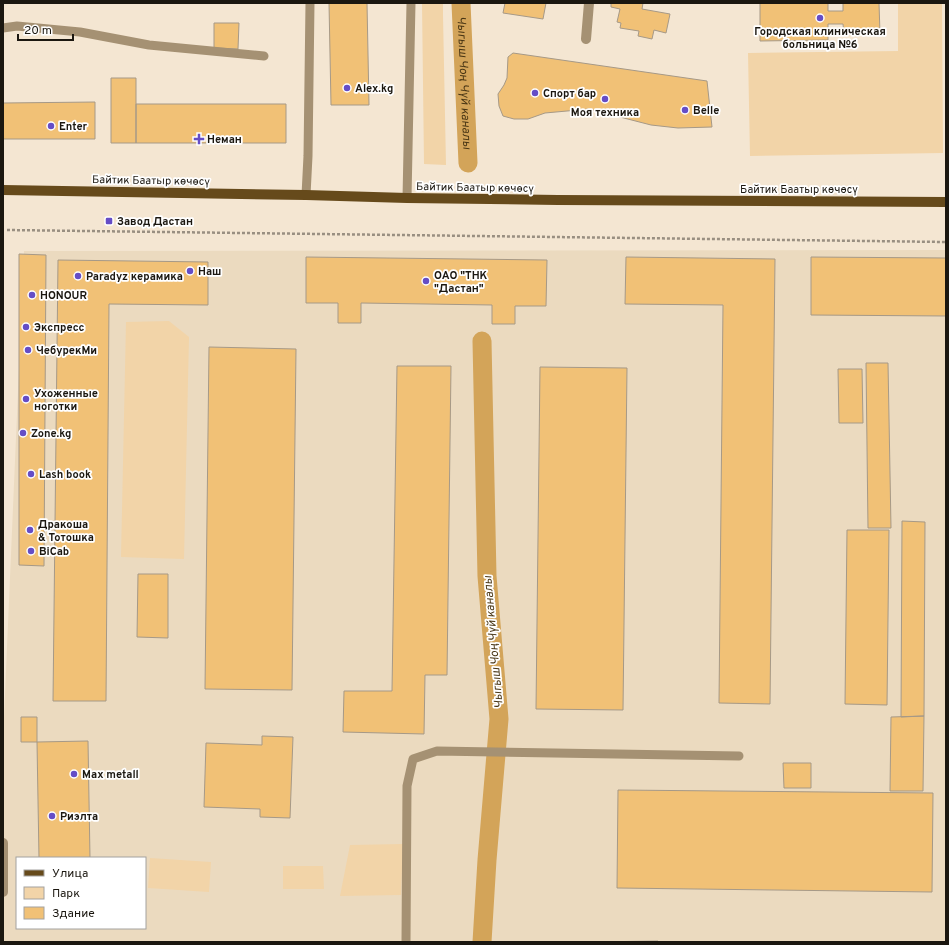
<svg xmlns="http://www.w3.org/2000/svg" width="949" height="945" viewBox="0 0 949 945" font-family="Overpass,sans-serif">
	<rect width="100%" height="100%" fill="#f4e6d2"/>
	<!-- built -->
	<path fill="#ebdabf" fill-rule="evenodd" d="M 946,250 L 946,942 L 3,942 L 3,741 L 24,251 ZM 17,858 L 145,858 L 145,928 L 17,928 Z"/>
	<!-- green -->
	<path fill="#f2d4a8" d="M 422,3 L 443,3 L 443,15 L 446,165 L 424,164 Z
		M 898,3 L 942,3 L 943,153 L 750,156 L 748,53 L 898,51 Z
		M 169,321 L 189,337 L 184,559 L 121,557 L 126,322 Z
		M 403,844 L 401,895 L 340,896 L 350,845 Z
		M 150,858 L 211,862 L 209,892 L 148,888 Z
		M 283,866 L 323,866 L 324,889 L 283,889 Z"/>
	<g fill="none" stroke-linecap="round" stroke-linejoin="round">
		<!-- canal -->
		<g stroke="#d3a459" stroke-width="19">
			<path id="s1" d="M 461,3 L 468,163"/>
			<path d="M 482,942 L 487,860 L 499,719 L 487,576 L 482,341"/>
		</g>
	</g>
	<!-- building -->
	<path fill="#f1c176" stroke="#a69987" d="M 329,3 L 367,3 L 369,105 L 331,105 Z
		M 505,3 L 546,3 L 543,19 L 503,13 Z
		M 611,3 L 643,3 L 642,9 L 670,14 L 666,33 L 654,30 L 652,39 L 638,36 L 639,31 L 620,28 L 621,23 L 617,22 L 620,9 L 611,7 Z
		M 760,3 L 828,3 L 828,11 L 843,11 L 843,3 L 879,3 L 880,34 L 844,34 L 843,24 L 828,24 L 828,40 L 760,41 Z
		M 214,23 L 239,23 L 238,49 L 214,48 Z
		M 513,53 L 707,81 L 712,127 L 678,128 L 651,125 L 589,109 L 545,113 L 528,119 L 514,119 L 503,116 L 499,106 L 498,94 L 504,85 L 507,78 L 508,57 Z
		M 111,78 L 136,78 L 136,143 L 111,143 Z
		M 95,102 L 95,139 L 3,139 L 3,103 Z
		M 136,104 L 286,104 L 286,143 L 136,143 Z
		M 19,254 L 46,255 L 44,566 L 19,565 Z
		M 306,257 L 547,260 L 546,306 L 515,306 L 515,324 L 492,324 L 492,305 L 361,303 L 361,323 L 338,323 L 338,303 L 306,303 Z
		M 626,257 L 775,259 L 770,704 L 719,703 L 723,305 L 625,304 Z
		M 811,257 L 946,258 L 946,316 L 811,315 Z
		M 58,260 L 208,262 L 208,305 L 109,304 L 106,701 L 53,701 Z
		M 209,347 L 296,349 L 292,690 L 205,689 Z
		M 866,363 L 888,363 L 891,528 L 868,528 Z
		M 397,366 L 451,366 L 447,675 L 425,675 L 424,734 L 343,732 L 344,691 L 392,691 Z
		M 540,367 L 627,368 L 623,710 L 536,709 Z
		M 838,369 L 862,369 L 863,423 L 839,423 Z
		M 902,521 L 925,522 L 924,716 L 901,717 Z
		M 847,530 L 889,530 L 887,705 L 845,704 Z
		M 138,574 L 168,574 L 168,638 L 137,637 Z
		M 924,716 L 923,791 L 890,791 L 891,717 Z
		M 21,717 L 37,717 L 37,742 L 21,742 Z
		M 262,736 L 293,737 L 290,818 L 260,817 L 260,809 L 204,807 L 206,743 L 262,745 Z
		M 88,741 L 90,858 L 39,858 L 37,742 Z
		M 783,763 L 811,763 L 811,788 L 784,788 Z
		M 618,790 L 933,793 L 932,892 L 617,888 Z
		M 658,941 L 658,942 L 591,942 Z"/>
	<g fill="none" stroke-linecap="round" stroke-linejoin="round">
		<!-- path -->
		<path stroke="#998f81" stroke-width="2.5" stroke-dasharray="3 2" stroke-linecap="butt" d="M 7,230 L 946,242"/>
		<!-- service -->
		<path stroke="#a59173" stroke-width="9" d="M 3,28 L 17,26 L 80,32 L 149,45 L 264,56
			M 306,195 L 308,156 L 310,3
			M 407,198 L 411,3
			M 406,942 L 407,786 L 413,759 L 437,751 L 739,756"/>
		<!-- minor -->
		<path stroke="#a59173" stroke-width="10" d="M 586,39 L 589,3
			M 3,843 L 3,892"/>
		<!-- primary -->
		<path stroke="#664a1b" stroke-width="10" d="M 3,190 L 306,195 L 407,198 L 558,200 L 946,202"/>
	</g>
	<!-- markers -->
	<g fill="#654dc6" stroke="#fff" stroke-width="1.5">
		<circle cx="820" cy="18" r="4"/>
		<circle cx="347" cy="88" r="4"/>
		<circle cx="535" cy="93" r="4"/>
		<circle cx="605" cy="99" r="4"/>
		<circle cx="685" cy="110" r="4"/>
		<circle cx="51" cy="126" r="4"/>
		<path d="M197 133h4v4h4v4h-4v4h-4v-4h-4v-4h4z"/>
		<rect x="105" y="217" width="8" height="8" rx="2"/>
		<circle cx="190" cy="271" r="4"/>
		<circle cx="78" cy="276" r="4"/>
		<circle cx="426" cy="281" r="4"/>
		<circle cx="32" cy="295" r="4"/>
		<circle cx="26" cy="327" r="4"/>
		<circle cx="28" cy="350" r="4"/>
		<circle cx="26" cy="399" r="4"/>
		<circle cx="23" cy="433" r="4"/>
		<circle cx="31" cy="474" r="4"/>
		<circle cx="30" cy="530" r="4"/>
		<circle cx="31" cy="551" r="4"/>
		<circle cx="74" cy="774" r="4"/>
		<circle cx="52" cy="816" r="4"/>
	</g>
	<g text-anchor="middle" stroke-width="3.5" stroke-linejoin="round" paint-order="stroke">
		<!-- poi labels -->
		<g font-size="11" font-weight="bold" fill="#1b1710" stroke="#fff" text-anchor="start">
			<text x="820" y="35" text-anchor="middle">Городская клиническая<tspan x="820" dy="13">больница №6</tspan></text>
			<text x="355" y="92">Alex.kg</text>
			<text x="543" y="97">Спорт бар</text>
			<text x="693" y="114">Belle</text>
			<text x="605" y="116" text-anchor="middle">Моя техника</text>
			<text x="59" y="130">Enter</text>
			<text x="207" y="143">Неман</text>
			<text x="117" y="225">Завод Дастан</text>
			<text x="198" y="275">Наш</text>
			<text x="434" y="279">ОАО "ТНК<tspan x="434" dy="13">"Дастан"</tspan></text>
			<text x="86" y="280">Paradyz керамика</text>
			<text x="40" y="299">HONOUR</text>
			<text x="34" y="331">Экспресс</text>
			<text x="36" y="354">ЧебурекМи</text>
			<text x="34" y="397">Ухоженные<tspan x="34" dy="13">ноготки</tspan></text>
			<text x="31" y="437">Zone.kg</text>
			<text x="39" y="478">Lash book</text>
			<text x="38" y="528">Дракоша<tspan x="38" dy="13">&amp; Тотошка</tspan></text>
			<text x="39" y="555">BiCab</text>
			<text x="82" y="778">Max metall</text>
			<text x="60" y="820">Риэлта</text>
		</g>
		<!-- street labels -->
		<g font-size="11" fill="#1b1710" stroke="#fff">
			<text transform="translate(151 180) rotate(1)" y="4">Байтик Баатыр көчөсү</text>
			<text transform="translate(475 187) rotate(1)" y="4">Байтик Баатыр көчөсү</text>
			<text x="799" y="193">Байтик Баатыр көчөсү</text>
		</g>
		<!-- water labels -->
		<g font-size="12" font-style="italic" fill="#483514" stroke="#fff">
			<text dy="4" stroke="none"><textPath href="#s1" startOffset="80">Чыгыш Чоң Чүй каналы</textPath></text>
			<text transform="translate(493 642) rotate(-95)" y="4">Чыгыш Чоң Чүй каналы</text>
		</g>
	</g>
	<!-- border -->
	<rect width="949" height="945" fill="none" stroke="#1b1710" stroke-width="8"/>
	<!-- legend -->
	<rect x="16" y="857" width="130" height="72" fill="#ffffff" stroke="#a4a29f"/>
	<rect x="24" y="870" width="20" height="6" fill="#664a1b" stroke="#a4a29f"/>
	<text x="52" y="877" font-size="12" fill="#1b1710">Улица</text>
	<rect x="24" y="887" width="20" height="12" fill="#f2d4a8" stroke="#a4a29f"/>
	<text x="52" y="897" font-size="12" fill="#1b1710">Парк</text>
	<rect x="24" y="907" width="20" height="12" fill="#f1c176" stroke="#a4a29f"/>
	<text x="52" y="917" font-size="12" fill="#1b1710">Здание</text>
	<!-- scale -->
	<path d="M18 34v6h55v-6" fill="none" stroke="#1b1710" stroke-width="2"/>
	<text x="24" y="34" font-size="12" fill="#1b1710" stroke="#ffffff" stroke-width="3" paint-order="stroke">20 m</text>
</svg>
